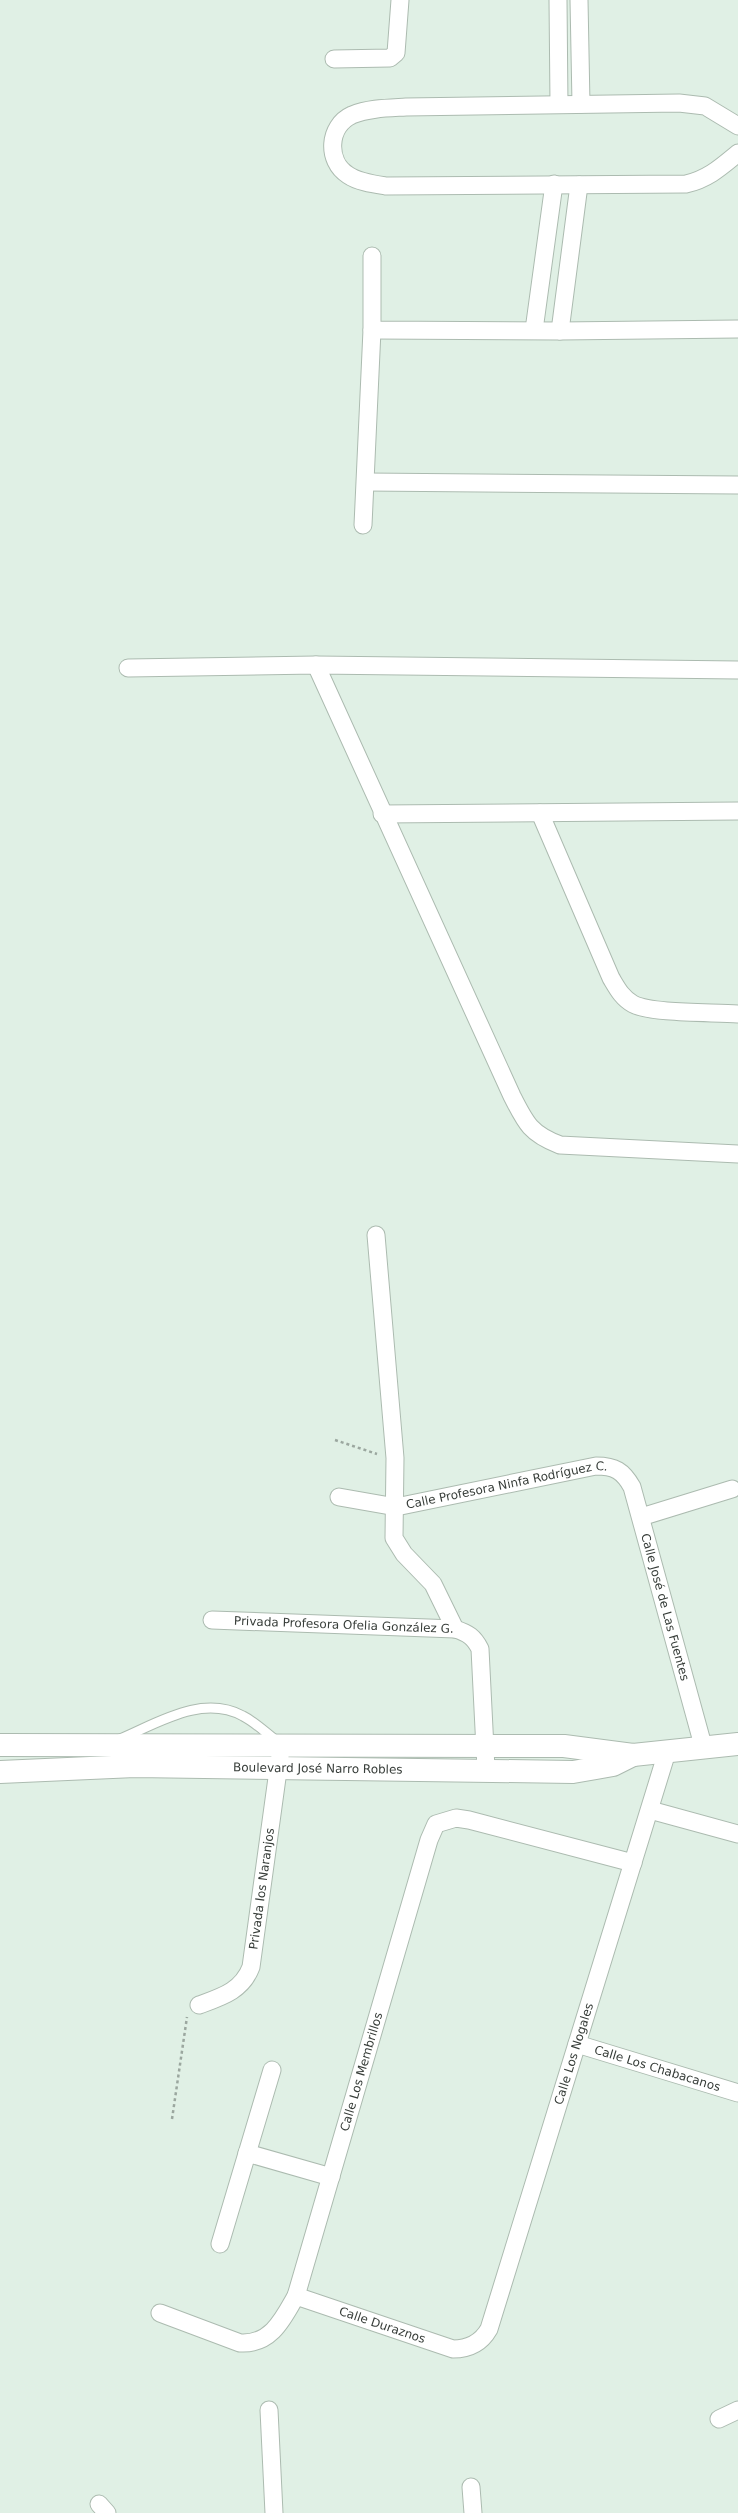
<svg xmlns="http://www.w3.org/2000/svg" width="738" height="2513" viewBox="0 0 738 2513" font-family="'DejaVu Sans',sans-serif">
	<rect width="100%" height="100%" fill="#e0f0e5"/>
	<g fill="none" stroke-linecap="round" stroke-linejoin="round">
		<defs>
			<path id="lane" d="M 120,1739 C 158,1723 202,1694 243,1716 C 255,1722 266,1733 278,1742"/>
			<g id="street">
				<path d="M 558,0 L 559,104"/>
				<path d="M 579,0 L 581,104"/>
				<path d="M 334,59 L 390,58 L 396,53 L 400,0"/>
				<path d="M 738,126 L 705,106 L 679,103 L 406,107 C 389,108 369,108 352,115 C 328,126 326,161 348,175 C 358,182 373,184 386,186 L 686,184 C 708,179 721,167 738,153"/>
				<path d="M 372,256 L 372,330 L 560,331 L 738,329"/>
				<path d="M 534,330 L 554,184"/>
				<path d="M 560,331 L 579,185"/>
				<path d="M 366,482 L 738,485"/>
				<path d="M 363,525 L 372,330"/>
				<path d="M 316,665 L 512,1096 C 526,1124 531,1134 560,1145 L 738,1154"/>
				<path d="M 128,668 L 316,665 L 738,670"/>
				<path d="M 540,813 L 611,978 C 617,988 622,998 633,1004 C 652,1014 714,1012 738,1014"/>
				<path d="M 382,814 L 738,811"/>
				<path d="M 376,1235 L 395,1458 L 394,1538 L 404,1554 L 433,1584 L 455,1629"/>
				<path id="s1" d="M 339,1497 L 396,1507 L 596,1466 C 615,1466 623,1471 632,1487 L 704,1749"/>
				<path d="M 641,1517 L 732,1489"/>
				<path id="s2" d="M 212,1620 L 455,1629 C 468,1633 474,1637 480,1649 L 486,1769"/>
				<path d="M 650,1810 L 738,1834"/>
				<path id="s3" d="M 199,2005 C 221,1997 242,1991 251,1967 L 280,1756"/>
				<path id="s4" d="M 577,2044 L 738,2093"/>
				<path d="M 247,2153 L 331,2177"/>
				<path d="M 220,2244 L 272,2070"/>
				<path id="s5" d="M 296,2296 L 453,2349 C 469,2349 481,2343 489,2329 L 667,1752"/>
				<path id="s6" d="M 160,2313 L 240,2343 C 271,2345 283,2319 296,2296 L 429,1840 L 436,1824 L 456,1818 L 469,1820 L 633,1863"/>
				<path d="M 269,2410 L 274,2513"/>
				<path d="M 719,2419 L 738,2410"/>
				<path d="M 471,2487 L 473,2513"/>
				<path d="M 99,2504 L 107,2513"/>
			</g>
			<g id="secondary">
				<path d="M 0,1745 L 564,1746 L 633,1755 L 738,1744"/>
				<path id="s7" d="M 0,1772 L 135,1766 L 573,1772 L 613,1765 L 633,1755"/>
			</g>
		</defs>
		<!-- lane casing -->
		<use href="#lane" stroke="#acbbb0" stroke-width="11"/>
		<!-- street casing -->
		<use href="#street" stroke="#acbbb0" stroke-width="19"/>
		<!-- secondary casing -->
		<use href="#secondary" stroke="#acbbb0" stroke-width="24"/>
		<!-- path -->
		<path stroke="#9ba79f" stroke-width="2.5" stroke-dasharray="3 3" stroke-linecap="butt" d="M 335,1440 L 377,1454
			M 172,2119 L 187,2017"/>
		<!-- lane -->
		<use href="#lane" stroke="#fff" stroke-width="9"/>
		<!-- street -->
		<use href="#street" stroke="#fff" stroke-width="17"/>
		<!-- secondary -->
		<use href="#secondary" stroke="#fff" stroke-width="22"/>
	</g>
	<g text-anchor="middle" stroke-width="3.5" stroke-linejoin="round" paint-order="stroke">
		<!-- street labels -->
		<g font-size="12" fill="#373d39" stroke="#eefdf2">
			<text dy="4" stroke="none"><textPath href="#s1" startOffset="171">Calle Profesora Ninfa Rodríguez C.</textPath></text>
			<text dy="4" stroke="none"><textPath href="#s1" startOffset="431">Calle José de Las Fuentes</textPath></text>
			<text dy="4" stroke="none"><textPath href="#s2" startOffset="132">Privada Profesora Ofelia González G.</textPath></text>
			<text dy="4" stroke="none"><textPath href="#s7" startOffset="318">Boulevard José Narro Robles</textPath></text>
			<text dy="4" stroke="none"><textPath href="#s3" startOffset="146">Privada los Naranjos</textPath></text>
			<text dy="4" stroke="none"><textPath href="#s5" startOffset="497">Calle Los Nogales</textPath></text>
			<text dy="4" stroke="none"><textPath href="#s4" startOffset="84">Calle Los Chabacanos</textPath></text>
			<text dy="4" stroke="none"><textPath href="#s6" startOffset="397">Calle Los Membrillos</textPath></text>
			<text dy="4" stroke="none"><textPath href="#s5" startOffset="91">Calle Duraznos</textPath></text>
		</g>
	</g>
</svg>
